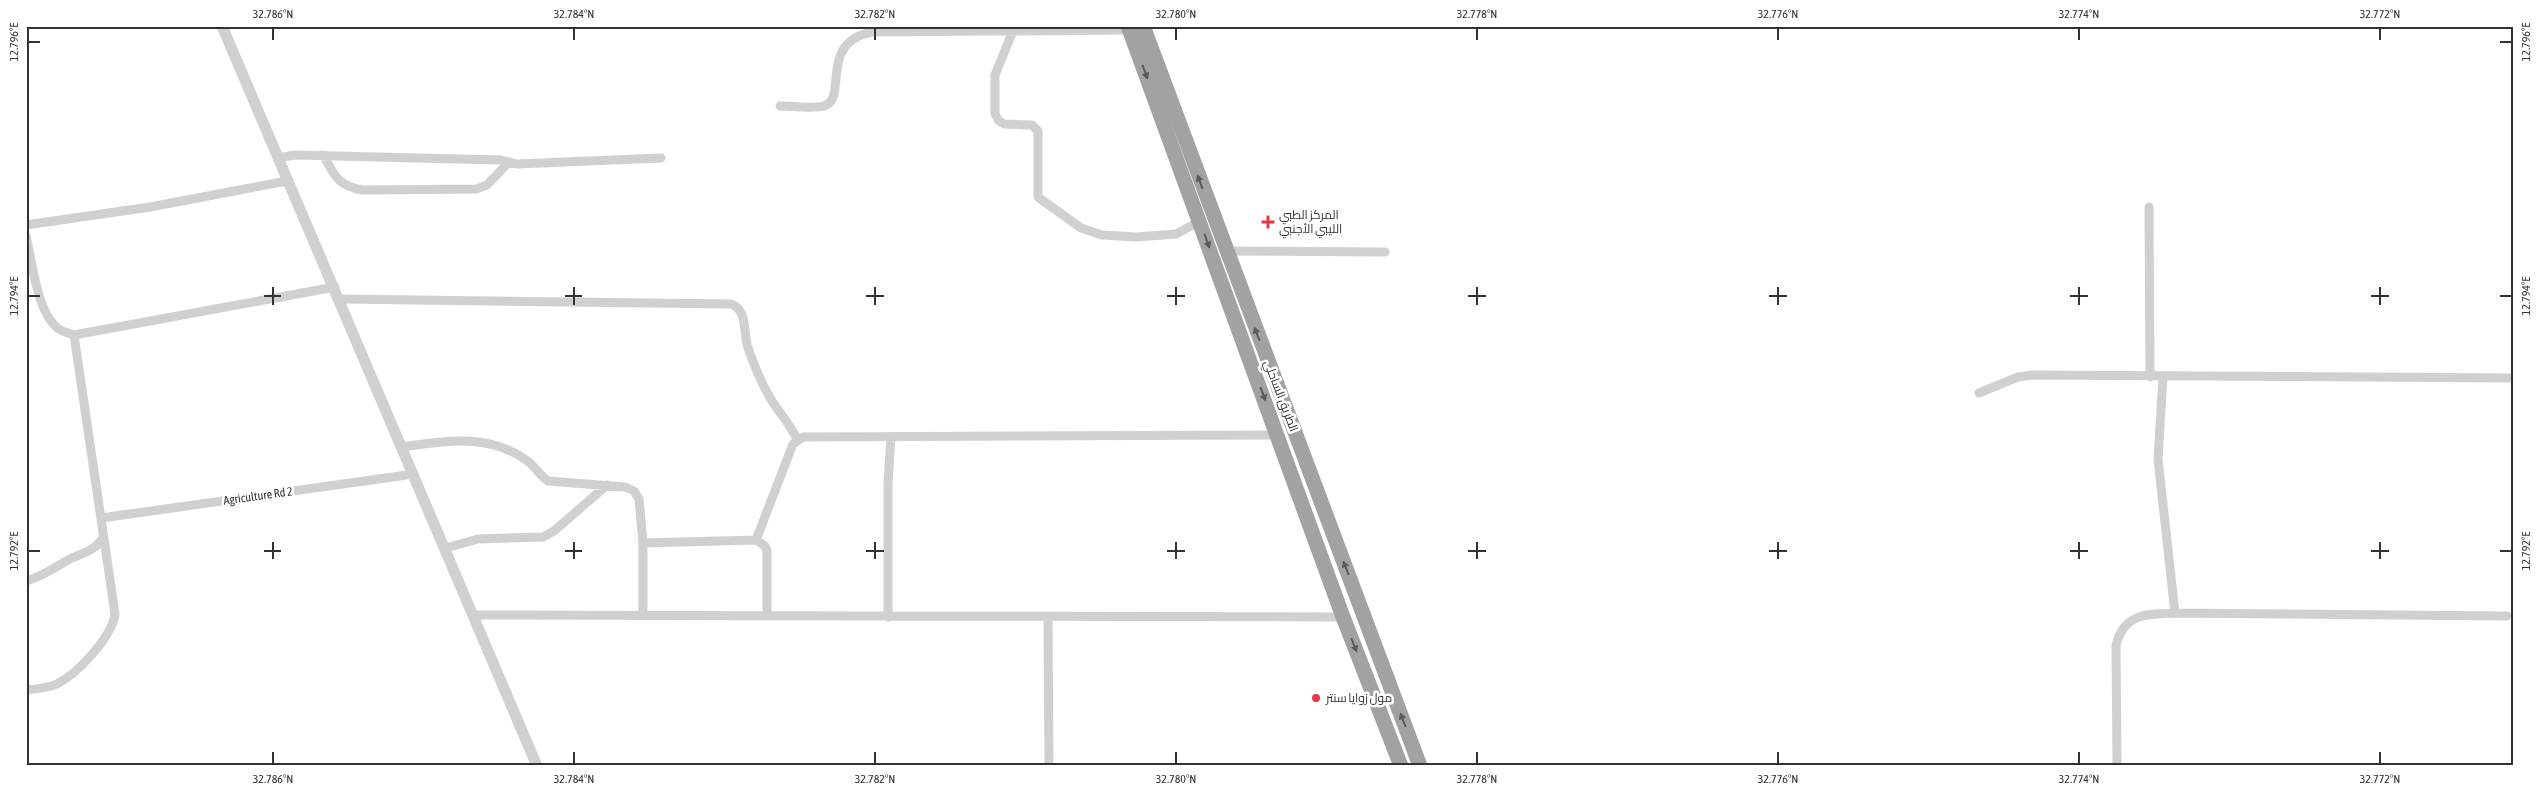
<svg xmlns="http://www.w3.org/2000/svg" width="2540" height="792" viewBox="0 0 2540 792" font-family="'Asap Condensed',Cairo,sans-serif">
	<rect width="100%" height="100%" fill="#fff"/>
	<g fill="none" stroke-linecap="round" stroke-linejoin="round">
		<!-- minor -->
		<path stroke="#d0d0d0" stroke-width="9" d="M 1012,33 L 995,75 L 995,114 L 999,121 L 1004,124 L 1032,125 L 1038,131 L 1038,197 L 1081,228 L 1102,235 L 1136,237 L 1176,234 L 1200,221
			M 780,106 C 791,106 814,109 824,106 C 849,98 817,43 872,32 L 1130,30
			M 323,155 C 335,176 337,185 362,190 L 476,189 L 487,185 L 508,163
			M 277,158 L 295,155 L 501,160 L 517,164 L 661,158
			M 2149,207 L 2150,377
			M 26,225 L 150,207 L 287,181
			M 26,236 C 32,261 37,314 59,329 C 63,332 69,333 74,335 L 335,287
			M 1226,251 L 1385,252
			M 340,299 L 731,304 C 748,310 743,333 748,348 C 754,365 762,385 772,401 C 781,415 789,423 797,439
			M 2163,376 L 2158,459 L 2175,613
			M 1979,393 L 2018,377 L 2033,375 L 2514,378
			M 402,447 C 445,441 488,433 526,460 C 535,466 539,475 548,481 L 625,487 L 634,491 L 639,499 L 643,543 L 643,615
			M 101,518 L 414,474
			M 756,540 L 793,444 L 803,437 L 1278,435
			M 643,543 L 756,540 L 765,546 L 767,551 L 767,616
			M 446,548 L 478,539 L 543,537 L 554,531 L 607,485
			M 26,581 C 44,576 56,566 72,558 C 86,552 95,550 104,537
			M 474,615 L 1343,617
			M 888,617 L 888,482 L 891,437
			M 1048,617 L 1049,766
			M 26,690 C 36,689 48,688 57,684 C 77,674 112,637 115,614 L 74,335
			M 2117,766 L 2116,645 C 2124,613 2147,614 2175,613 L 2507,616"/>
		<!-- tertiary -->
		<path stroke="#d0d0d0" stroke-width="11" d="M 222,26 L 537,766"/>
		<!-- trunk -->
		<path stroke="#a2a2a2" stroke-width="15" d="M 1128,26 L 1343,617 L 1401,766
			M 1143,26 L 1420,766"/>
	</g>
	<!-- one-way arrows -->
	<defs><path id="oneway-solid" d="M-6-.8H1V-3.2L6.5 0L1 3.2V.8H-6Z" transform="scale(1.25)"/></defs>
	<g fill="#5a5a5a">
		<use href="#oneway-solid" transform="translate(1145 72) rotate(70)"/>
		<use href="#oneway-solid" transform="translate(1200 182) rotate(-110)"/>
		<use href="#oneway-solid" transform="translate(1207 241) rotate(70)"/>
		<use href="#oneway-solid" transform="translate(1257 334) rotate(-111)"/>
		<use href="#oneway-solid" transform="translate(1263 394) rotate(70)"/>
		<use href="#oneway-solid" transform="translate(1346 568) rotate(-111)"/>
		<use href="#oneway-solid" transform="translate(1354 645) rotate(69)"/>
		<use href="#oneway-solid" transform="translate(1403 720) rotate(-111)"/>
	</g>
	<!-- ticks -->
	<path fill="none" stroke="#333" stroke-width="2" d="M 273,28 L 273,40M 574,28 L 574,40M 875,28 L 875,40M 1176,28 L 1176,40M 1477,28 L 1477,40M 1778,28 L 1778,40M 2079,28 L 2079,40M 2380,28 L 2380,40M 28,42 L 40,42M 2500,42 L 2512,42M 273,287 L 273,305M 574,287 L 574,305M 875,287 L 875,305M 1176,287 L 1176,305M 1477,287 L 1477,305M 1778,287 L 1778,305M 2079,287 L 2079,305M 2380,287 L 2380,305M 28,296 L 40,296M 264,296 L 281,296M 565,296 L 582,296M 866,296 L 884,296M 1167,296 L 1185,296M 1468,296 L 1486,296M 1769,296 L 1787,296M 2070,296 L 2088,296M 2371,296 L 2389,296M 2500,296 L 2512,296M 273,542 L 273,559M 574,542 L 574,559M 875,542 L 875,559M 1176,542 L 1176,559M 1477,542 L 1477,559M 1778,542 L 1778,559M 2079,542 L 2079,559M 2380,542 L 2380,559M 28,551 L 40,551M 264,551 L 281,551M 565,551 L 582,551M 866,551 L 884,551M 1167,551 L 1185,551M 1468,551 L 1486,551M 1769,551 L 1787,551M 2070,551 L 2088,551M 2371,551 L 2389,551M 2500,551 L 2512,551M 273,752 L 273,764M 574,752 L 574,764M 875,752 L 875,764M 1176,752 L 1176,764M 1477,752 L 1477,764M 1778,752 L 1778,764M 2079,752 L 2079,764M 2380,752 L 2380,764"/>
	<!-- markers -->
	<g fill="#e63946" stroke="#fff" stroke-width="2">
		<path d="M1265.5 214.5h5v5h5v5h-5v5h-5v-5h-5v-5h5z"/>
		<circle cx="1316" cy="698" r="5"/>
	</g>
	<g text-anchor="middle" stroke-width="5" stroke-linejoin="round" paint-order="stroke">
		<!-- poi labels -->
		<g font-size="12" fill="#333" stroke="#fff" text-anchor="start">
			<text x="1279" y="219">المركز الطبي<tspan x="1279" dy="14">الليبي الأجنبي</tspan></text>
			<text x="1326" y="702">مول زوايا سنتر</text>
		</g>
		<!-- street labels -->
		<g font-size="12" fill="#333" stroke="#fff">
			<text transform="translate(1281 396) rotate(69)" y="4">الطريق الساحلي</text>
			<text transform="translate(258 496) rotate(-8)" y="4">Agriculture Rd 2</text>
		</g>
	</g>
	<!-- border -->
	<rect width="2540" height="792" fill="none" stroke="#ffffff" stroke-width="55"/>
	<rect x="28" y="28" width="2484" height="736" fill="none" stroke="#333" stroke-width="2"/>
	<g font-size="12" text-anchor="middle" fill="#333">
		<text x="273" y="18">32.786°N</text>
		<text x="574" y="18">32.784°N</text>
		<text x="875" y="18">32.782°N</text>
		<text x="1176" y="18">32.780°N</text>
		<text x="1477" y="18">32.778°N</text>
		<text x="1778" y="18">32.776°N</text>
		<text x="2079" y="18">32.774°N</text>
		<text x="2380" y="18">32.772°N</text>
		<text transform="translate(2526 42) rotate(-90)" y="4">12.796°E</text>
		<text transform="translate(14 42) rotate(-90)" y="4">12.796°E</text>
		<text transform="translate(2526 296) rotate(-90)" y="4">12.794°E</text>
		<text transform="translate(14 296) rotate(-90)" y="4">12.794°E</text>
		<text transform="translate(2526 551) rotate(-90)" y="4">12.792°E</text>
		<text transform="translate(14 551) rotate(-90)" y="4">12.792°E</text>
		<text x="273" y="783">32.786°N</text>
		<text x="574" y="783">32.784°N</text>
		<text x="875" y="783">32.782°N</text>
		<text x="1176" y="783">32.780°N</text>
		<text x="1477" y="783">32.778°N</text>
		<text x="1778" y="783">32.776°N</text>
		<text x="2079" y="783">32.774°N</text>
		<text x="2380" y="783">32.772°N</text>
	</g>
</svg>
